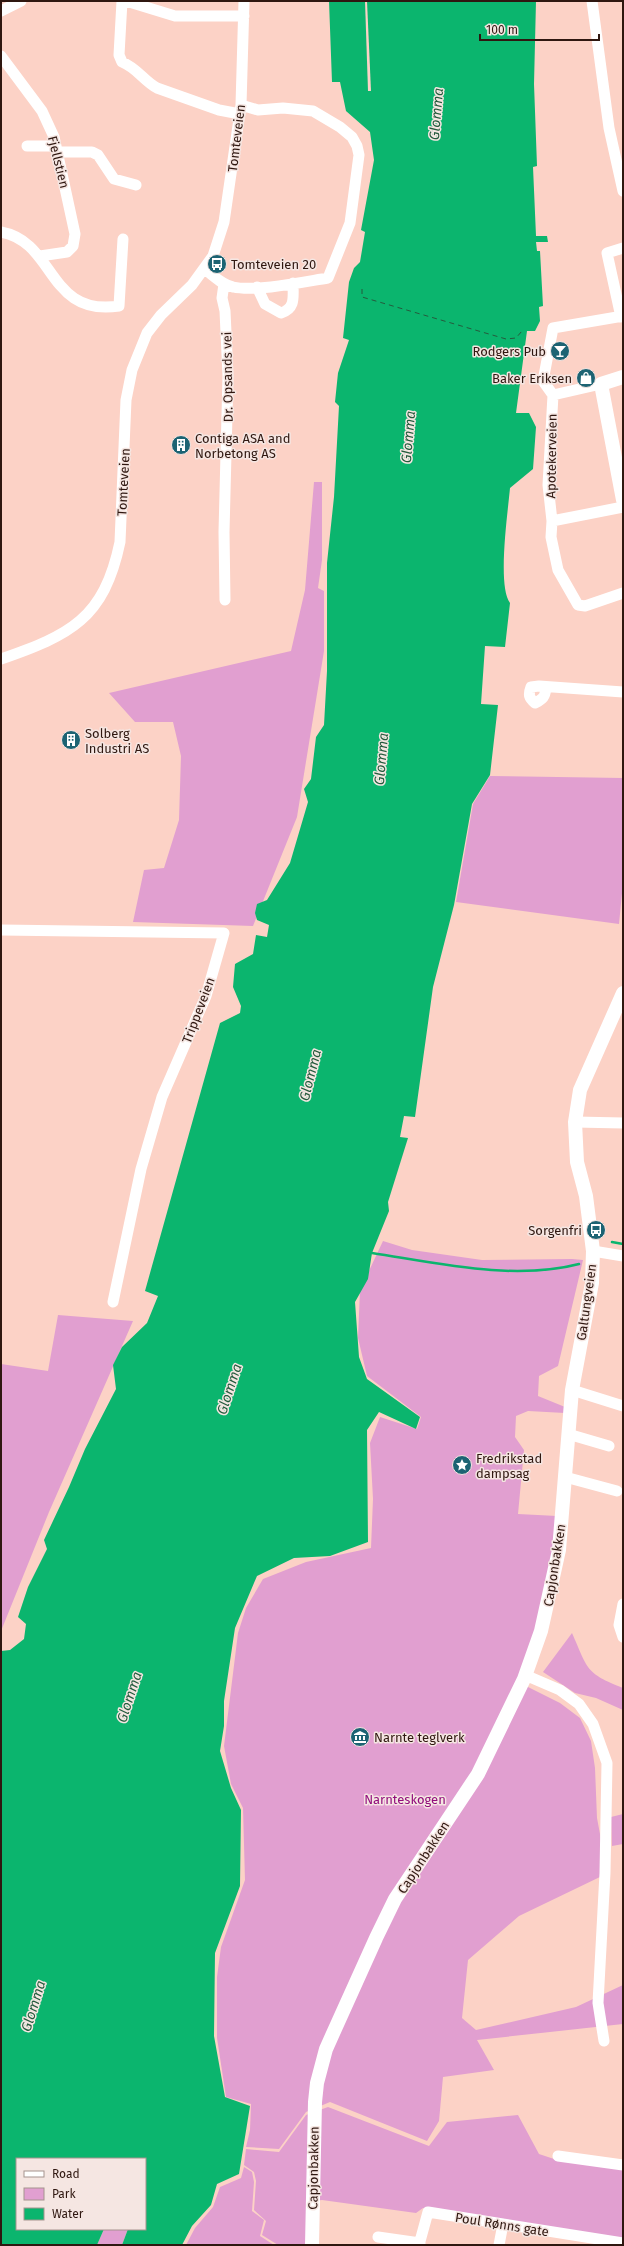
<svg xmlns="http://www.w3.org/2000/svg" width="624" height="2246" viewBox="0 0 624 2246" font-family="'Fira Sans',sans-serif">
	<rect width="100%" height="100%" fill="#fcd2c6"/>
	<!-- green -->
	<path fill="#e19fd0" d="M 314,482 L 322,482 L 322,560 L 318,588 L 324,591 L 324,651 L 297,817 L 253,926 L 133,922 L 144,870 L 164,868 L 179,820 L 181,756 L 173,722 L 135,722 L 109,693 L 291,651 L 305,590 Z
		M 490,776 L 623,778 L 623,883 L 619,924 L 456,902 L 473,804 Z
		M 383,1241 L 412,1250 L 482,1260 L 572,1259 L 583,1260 L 558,1366 L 539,1376 L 538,1396 L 565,1407 L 565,1413 L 528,1411 L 516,1416 L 515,1437 L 524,1450 L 518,1514 L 557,1516 L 552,1568 L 520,1683 L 560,1703 L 580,1718 L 591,1741 L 595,1768 L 597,1818 L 603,1850 L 602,1876 L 519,1916 L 468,1960 L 462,2018 L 476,2030 L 576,2007 L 623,1985 L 623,2024 L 477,2040 L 494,2070 L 443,2077 L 439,2121 L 427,2141 L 330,2102 L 306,2112 L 279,2149 L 246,2147 L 250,2130 L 251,2104 L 226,2097 L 217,2038 L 217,1977 L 221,1947 L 245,1880 L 243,1808 L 231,1784 L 224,1746 L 238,1633 L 246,1608 L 263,1579 L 306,1562 L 371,1548 L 373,1499 L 370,1443 L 380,1417 L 417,1429 L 421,1417 L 367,1376 L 358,1338 L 360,1290 Z
		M 58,1315 L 133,1321 L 49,1512 L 1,1631 L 1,1364 L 48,1371 Z
		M 572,1633 C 588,1669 585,1673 623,1688 L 623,1710 L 596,1698 L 575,1693 L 543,1672 Z
		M 623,1814 L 623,1844 L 612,1846 L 611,1817 Z
		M 328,2107 L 429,2146 L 447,2122 L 518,2115 L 539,2154 L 557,2160 L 623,2169 L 623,2240 L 423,2208 L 416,2213 L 322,2200 L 308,2202 L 306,2245 L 278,2245 L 262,2235 L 266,2221 L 254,2210 L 256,2181 L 254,2172 L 244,2165 L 246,2149 L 279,2152 L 306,2115 Z
		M 244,2167 L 252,2172 L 254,2182 L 252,2211 L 264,2220 L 260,2236 L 274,2245 L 186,2245 L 195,2228 L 213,2207 L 220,2187 L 241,2178 Z
		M 104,2229 L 128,2229 L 122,2245 L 97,2245 Z"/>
	<!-- water -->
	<path fill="#0bb56e" d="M 329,1 L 536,1 L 534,84 L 537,166 L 533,167 L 536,236 L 547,236 L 548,242 L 536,242 L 537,251 L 540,251 L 543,306 L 539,307 L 540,321 L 535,331 L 527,331 L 516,413 L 529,413 L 536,427 L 533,469 L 510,488 C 508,511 497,586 510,603 L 505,647 L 485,646 L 481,704 L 498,705 L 490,775 L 472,804 L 454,905 L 433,987 L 415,1117 L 404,1116 L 400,1137 L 408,1138 L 388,1202 L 389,1211 L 372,1253 L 368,1279 L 355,1302 L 359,1357 L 367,1379 L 420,1417 L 416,1429 L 379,1412 L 367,1430 L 368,1542 L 330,1556 L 294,1558 L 257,1576 L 235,1628 L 224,1701 L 224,1726 L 220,1751 L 231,1788 L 241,1810 L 240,1886 L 215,1953 L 214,2036 L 225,2097 L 250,2106 L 239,2174 L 217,2184 L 211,2205 L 192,2226 L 182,2245 L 122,2245 L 128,2229 L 145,2229 L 145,2159 L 17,2159 L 17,2229 L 104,2229 L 97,2245 L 1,2245 L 1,1651 L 10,1650 L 24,1639 L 26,1624 L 18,1617 L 28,1587 L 47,1549 L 44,1540 L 69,1487 L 85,1449 L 116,1389 L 113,1365 L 122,1347 L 147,1323 L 158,1296 L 145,1291 L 220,1023 L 240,1013 L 241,1006 L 233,987 L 235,964 L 253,954 L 256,935 L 267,937 L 269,925 L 257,920 L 255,913 L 257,904 L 267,900 L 290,863 L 308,802 L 304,789 L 311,779 L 316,737 L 324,725 L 327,671 L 327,563 L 334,497 L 339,406 L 335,402 L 338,373 L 349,340 L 343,338 L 349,282 L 354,268 L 360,262 L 365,232 L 361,230 L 374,160 L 370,132 L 346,111 L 340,82 L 332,82 Z"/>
	<!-- pier -->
	<path fill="#fcd2c6" d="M 365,1 L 367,1 L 371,91 L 368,91 Z"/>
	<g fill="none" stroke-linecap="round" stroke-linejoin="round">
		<!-- stream -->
		<path stroke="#0bb56e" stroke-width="2.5" d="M 612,1242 L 623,1244
			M 372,1253 C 437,1263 513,1281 579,1264"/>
		<!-- ferry -->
		<path stroke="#255b3d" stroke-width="1" stroke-dasharray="5 4" stroke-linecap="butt" d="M 362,289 L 362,297 L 506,339 L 516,338 L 522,331"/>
		<!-- minor -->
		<path stroke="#fff" stroke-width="11" d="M 122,1 L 119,55 L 122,62 C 137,68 144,81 157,88 L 219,110 L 240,114
			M 126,1 L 175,16 L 244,16
			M 592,1 L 609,128 L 623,191
			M 1,11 L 21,1
			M 1,56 L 42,111 L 54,137 L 75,234 L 73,246 L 67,252 L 40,256
			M 27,146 L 56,146
			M 57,152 L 92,152 L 98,155 L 114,179 L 136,185
			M 1,232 C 56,242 47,317 119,306 L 123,239
			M 204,269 C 213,275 222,285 233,287 C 256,292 303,282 328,278 L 350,223 L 359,155 L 357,146 L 352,137 L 340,127 L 313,111 L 283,108 L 258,110 L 241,105
			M 224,284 L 222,298 L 225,311 L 228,376 L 224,532 L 225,600
			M 257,287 L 265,304 L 281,313 C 296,308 293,297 293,283
			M 623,316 L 553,328 L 543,381 L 553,395 L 548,485 L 552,521 L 551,537 L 558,570 L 578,605 L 585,606 L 623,593
			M 621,317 L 607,253 L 623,248
			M 553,395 L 601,384
			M 552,521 L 623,507
			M 1,659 C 70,635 104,619 120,542 L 126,400 L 132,370 L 147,333 L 161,315 L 192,285 L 213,256 L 224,222 L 241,105 L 244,1
			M 546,688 C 545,697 543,699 535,703 C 529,698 528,695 531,687 L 539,686 L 623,692
			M 1,930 L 224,933 L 206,996 L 162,1097 L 141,1169 L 113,1302
			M 575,1122 L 623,1123
			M 593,1251 L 623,1256
			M 572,1390 L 623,1406
			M 568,1434 L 609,1446
			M 565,1477 L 617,1491
			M 623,1604 L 619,1625 L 623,1637
			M 525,1675 L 560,1690 L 579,1704 L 593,1724 L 607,1763 L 605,1873 L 598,2003 L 604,2041
			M 558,2156 L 623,2165
			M 378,2237 L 420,2243
			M 419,2245 L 428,2212 L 623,2243
			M 499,2245 L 503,2224"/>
		<!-- major -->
		<path stroke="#fff" stroke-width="14" d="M 623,377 L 601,384 L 623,500
			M 312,2245 L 315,2102 L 317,2083 L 326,2049 L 376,1938 L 395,1899 L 478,1774 L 524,1679 L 541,1631 L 559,1550 L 572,1390 L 592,1283 L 593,1251 L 586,1196 L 577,1162 L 575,1122 L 580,1090 L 623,993"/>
	</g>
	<!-- icons -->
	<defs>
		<symbol id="bus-disc" viewBox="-11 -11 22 22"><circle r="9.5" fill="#1c6373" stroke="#f5e6e2"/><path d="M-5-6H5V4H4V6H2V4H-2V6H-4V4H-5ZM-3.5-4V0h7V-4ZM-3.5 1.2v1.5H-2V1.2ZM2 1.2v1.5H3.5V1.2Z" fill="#fff"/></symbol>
		<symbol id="bar-disc" viewBox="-11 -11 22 22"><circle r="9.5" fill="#1c6373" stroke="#f5e6e2"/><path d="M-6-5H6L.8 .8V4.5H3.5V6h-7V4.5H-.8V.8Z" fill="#fff"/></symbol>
		<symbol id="shop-disc" viewBox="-11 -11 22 22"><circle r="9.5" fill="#1c6373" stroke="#f5e6e2"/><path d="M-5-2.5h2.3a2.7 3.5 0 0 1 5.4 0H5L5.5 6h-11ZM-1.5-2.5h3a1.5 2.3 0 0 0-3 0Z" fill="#fff"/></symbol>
		<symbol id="building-disc" viewBox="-11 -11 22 22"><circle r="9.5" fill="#1c6373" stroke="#f5e6e2"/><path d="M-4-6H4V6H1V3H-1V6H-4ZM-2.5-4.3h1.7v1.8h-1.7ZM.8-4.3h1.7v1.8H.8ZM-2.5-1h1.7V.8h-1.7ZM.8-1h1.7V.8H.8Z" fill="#fff"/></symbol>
		<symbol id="sight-disc" viewBox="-11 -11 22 22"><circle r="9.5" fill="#1c6373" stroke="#f5e6e2"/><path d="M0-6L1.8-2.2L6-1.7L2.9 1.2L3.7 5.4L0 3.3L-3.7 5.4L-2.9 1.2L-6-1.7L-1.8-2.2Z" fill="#fff"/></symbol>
		<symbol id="museum-disc" viewBox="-11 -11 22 22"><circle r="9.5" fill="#1c6373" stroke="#f5e6e2"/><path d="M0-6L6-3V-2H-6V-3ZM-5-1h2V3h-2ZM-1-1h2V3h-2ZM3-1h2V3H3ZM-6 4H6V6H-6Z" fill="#fff"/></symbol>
	</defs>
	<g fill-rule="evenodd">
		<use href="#bus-disc" x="206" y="253" width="22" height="22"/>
		<use href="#bar-disc" x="549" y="340" width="22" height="22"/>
		<use href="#shop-disc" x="575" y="367" width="22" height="22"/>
		<use href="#building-disc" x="170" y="434" width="22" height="22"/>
		<use href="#building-disc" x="60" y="729" width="22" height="22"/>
		<use href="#bus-disc" x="585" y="1219" width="22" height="22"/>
		<use href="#sight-disc" x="451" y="1454" width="22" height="22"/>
		<use href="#museum-disc" x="349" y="1726" width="22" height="22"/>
	</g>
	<g text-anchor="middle" stroke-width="3" stroke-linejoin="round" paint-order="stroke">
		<!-- street labels -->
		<g font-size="13" fill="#2f1710" stroke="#f5e6e2">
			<text transform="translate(236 138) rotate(-83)" y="5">Tomteveien</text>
			<text transform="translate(59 162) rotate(76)" y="5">Fjellstien</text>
			<text transform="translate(227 377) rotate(-91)" y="5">Dr. Opsands vei</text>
			<text transform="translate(551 456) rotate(-89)" y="5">Apotekerveien</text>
			<text transform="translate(123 482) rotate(-87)" y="5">Tomteveien</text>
			<text transform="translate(198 1010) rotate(-69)" y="5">Trippeveien</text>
			<text transform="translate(586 1302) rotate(-82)" y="5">Galtungveien</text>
			<text transform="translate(554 1565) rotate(-81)" y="5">Capjonbakken</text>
			<text transform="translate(423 1857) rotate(-57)" y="5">Capjonbakken</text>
			<text transform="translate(313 2168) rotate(-89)" y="5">Capjonbakken</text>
			<text transform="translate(502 2224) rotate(9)" y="5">Poul Rønns gate</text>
		</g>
		<!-- poi labels -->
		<g font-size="13" fill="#2f1710" stroke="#f5e6e2" text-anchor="start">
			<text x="231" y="269">Tomteveien 20</text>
			<text x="546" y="356" text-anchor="end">Rodgers Pub</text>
			<text x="572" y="383" text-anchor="end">Baker Eriksen</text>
			<text x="195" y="443">Contiga ASA and<tspan x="195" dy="15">Norbetong AS</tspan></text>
			<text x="85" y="738">Solberg<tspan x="85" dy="15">Industri AS</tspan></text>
			<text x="582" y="1235" text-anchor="end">Sorgenfri</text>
			<text x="476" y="1463">Fredrikstad<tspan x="476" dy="15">dampsag</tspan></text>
			<text x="374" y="1742">Narnte teglverk</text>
		</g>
		<!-- park labels -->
		<g font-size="13" fill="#910d7c" stroke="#f5e6e2">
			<text x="405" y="1804">Narnteskogen</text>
		</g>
		<!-- water labels -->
		<g font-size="14" font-style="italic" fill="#255b3d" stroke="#f5e6e2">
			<text transform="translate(436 114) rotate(-85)" y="5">Glomma</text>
			<text transform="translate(408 437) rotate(-85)" y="5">Glomma</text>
			<text transform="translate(381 759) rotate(-85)" y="5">Glomma</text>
			<text transform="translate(310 1075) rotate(-76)" y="5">Glomma</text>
			<text transform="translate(229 1389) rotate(-72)" y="5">Glomma</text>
			<text transform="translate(129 1697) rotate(-72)" y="5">Glomma</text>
			<text transform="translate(33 2006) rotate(-73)" y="5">Glomma</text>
		</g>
	</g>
	<!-- border -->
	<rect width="624" height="2246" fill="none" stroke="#2f1710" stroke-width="4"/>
	<!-- legend -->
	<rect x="16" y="2158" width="130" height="72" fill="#f5e6e2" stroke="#a6938e"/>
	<rect x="24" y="2171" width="20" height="6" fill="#ffffff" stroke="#a6938e"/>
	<text x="52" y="2178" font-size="12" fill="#2f1710">Road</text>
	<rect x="24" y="2188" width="20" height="12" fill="#e19fd0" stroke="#a6938e"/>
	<text x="52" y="2198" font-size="12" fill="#2f1710">Park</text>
	<rect x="24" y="2208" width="20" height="12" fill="#0bb56e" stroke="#a6938e"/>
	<text x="52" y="2218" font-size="12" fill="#2f1710">Water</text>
	<!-- scale -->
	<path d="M480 34v6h119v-6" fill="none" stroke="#2f1710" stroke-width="2"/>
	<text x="486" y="34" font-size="12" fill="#2f1710" stroke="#f5e6e2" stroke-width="3" paint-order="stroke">100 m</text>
</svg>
